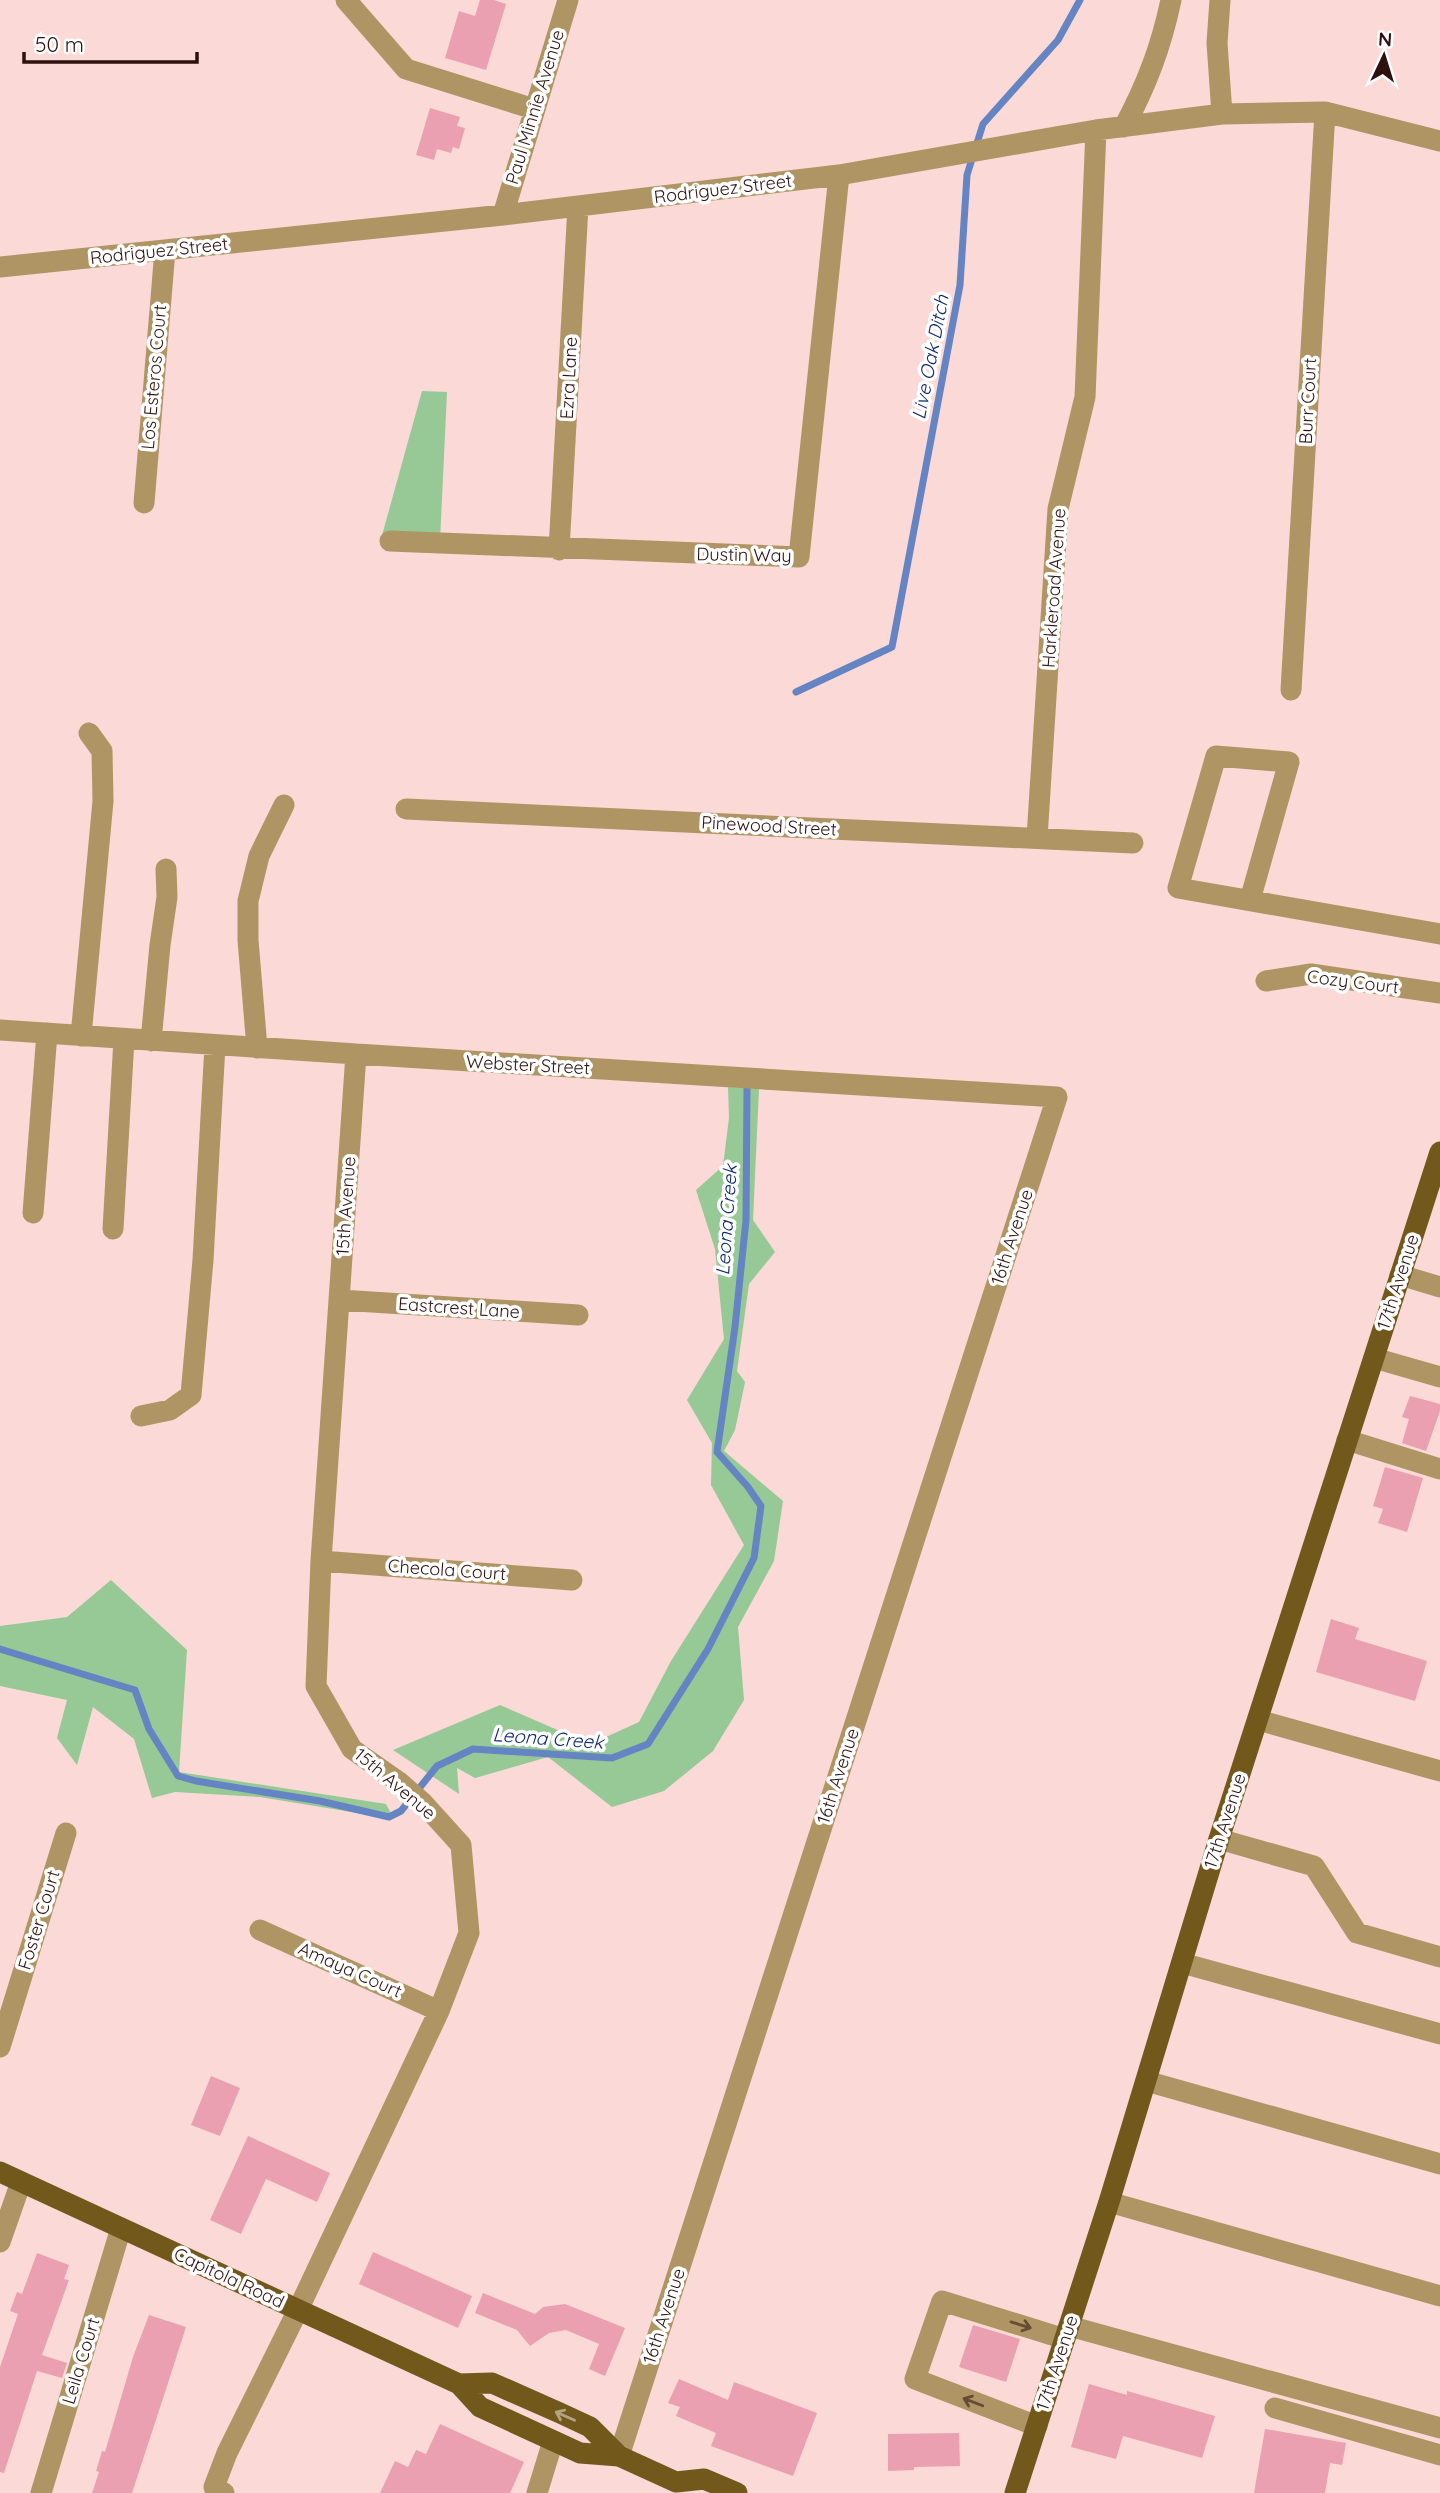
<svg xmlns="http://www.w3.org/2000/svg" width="1440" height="2493" viewBox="0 0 1440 2493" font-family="Quicksand,sans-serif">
	<rect width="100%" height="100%" fill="#fad9d6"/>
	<!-- green -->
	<path fill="#96c995" d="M 422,391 L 447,392 L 440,541 L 381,539 Z
		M 728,1087 L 759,1089 L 753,1220 L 775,1252 L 749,1284 L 737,1371 L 745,1382 L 735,1430 L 724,1451 L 783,1501 L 774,1561 L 738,1627 L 744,1700 L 713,1751 L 664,1791 L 612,1807 L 548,1757 L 475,1778 L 457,1768 L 459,1794 L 393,1750 L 500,1705 L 569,1735 L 606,1737 L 639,1722 L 671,1661 L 744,1545 L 711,1485 L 712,1443 L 687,1400 L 724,1339 L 715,1249 L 696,1190 L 723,1166 L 729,1118 Z
		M 111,1580 L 187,1650 L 179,1772 L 386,1804 L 394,1819 L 260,1797 L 175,1792 L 152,1798 L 134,1739 L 93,1707 L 77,1765 L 57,1738 L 67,1700 L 0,1686 L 0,1626 L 67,1617 Z"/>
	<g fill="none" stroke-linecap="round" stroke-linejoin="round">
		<!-- stream -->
		<path stroke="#6584c4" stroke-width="7" d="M 796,692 L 892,647 L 960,285 L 967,175 L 983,124 L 1058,40 L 1080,0
			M 0,1649 L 135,1690 L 149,1729 L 178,1776 L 196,1781 L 320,1801 L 389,1817 L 401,1811 L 437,1766 L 473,1749 L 612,1758 L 648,1744 L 708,1649 L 754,1558 L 761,1506 L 748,1487 L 717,1452 L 735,1327 L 746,1220 L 747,1089"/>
	</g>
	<!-- building -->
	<path fill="#eba0b1" d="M 480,0 L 494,0 L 506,4 L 486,70 L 445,58 L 459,11 L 475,16 Z
		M 430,108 L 460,117 L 457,126 L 465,128 L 459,149 L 453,147 L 451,153 L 437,149 L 434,160 L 416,155 Z
		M 1410,1396 L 1440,1404 L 1440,1411 L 1426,1451 L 1402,1443 L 1409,1419 L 1402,1417 Z
		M 1385,1467 L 1423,1478 L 1407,1532 L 1378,1523 L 1383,1509 L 1373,1506 Z
		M 1331,1619 L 1359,1628 L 1355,1639 L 1427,1661 L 1415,1701 L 1316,1672 Z
		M 211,2076 L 240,2088 L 220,2136 L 191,2125 Z
		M 248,2136 L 330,2173 L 317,2202 L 266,2179 L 241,2234 L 210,2220 Z
		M 373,2252 L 472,2296 L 458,2328 L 359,2284 Z
		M 37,2253 L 69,2265 L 64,2279 L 69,2280 L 42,2355 L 67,2363 L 62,2378 L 37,2371 L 4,2473 L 0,2472 L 0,2367 L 18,2314 L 10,2311 L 17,2292 L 22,2294 Z
		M 483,2293 L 535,2314 L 543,2307 L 565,2304 L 625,2328 L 605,2376 L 589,2369 L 599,2344 L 566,2330 L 549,2333 L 530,2346 L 517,2330 L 475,2313 Z
		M 149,2315 L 186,2327 L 168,2383 L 132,2493 L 92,2493 L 99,2472 L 96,2471 L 102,2451 L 105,2452 L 133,2357 Z
		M 973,2325 L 1020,2339 L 1006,2382 L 959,2367 Z
		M 679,2379 L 728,2400 L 734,2382 L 817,2413 L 793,2476 L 711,2446 L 716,2433 L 676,2416 L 680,2407 L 668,2403 Z
		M 1089,2384 L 1127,2395 L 1127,2391 L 1215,2416 L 1202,2458 L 1123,2436 L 1116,2459 L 1071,2447 Z
		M 440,2424 L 524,2462 L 510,2493 L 380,2493 L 395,2461 L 408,2467 L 416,2450 L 426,2454 Z
		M 1265,2429 L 1346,2443 L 1342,2465 L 1330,2463 L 1325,2493 L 1254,2493 Z
		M 959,2433 L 960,2466 L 914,2467 L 914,2470 L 888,2471 L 888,2434 Z"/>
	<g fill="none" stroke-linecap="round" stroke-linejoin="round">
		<!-- minor -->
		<path stroke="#ae9563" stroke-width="21" d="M 346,0 L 406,69 L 534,109
			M 1220,0 L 1217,43 L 1222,114
			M 1124,127 C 1147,84 1161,47 1171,0
			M 503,215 L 568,0
			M 0,267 L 503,215 L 839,175 L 1096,130 L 1222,114 L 1325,112 L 1440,141
			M 144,503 L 165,250
			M 390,541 L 799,557 L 839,175
			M 559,550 L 578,206
			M 1291,690 L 1325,112
			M 406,809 L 1133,843
			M 1037,838 L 1058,509 L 1085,397 L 1096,130
			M 1250,900 L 1289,762 L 1216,756 L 1178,888 L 1440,934
			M 1266,981 L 1311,974 L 1440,993
			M 0,1030 L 356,1054 L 1057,1097 L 619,2456
			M 81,1036 L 103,801 L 102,751 L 89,733
			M 151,1041 L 160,945 L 167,897 L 166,869
			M 257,1048 L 248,940 L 248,901 L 259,856 L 284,805
			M 33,1213 L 47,1033
			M 113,1229 L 124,1039
			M 1400,1275 L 1440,1287
			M 340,1300 L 578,1315
			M 1374,1358 L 1440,1377
			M 141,1416 L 170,1410 L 191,1395 L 203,1260 L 215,1045
			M 1347,1440 L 1440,1469
			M 321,1561 L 572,1580
			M 1258,1720 L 1440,1771
			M 1219,1839 L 1314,1866 L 1357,1933 L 1440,1957
			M 260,1930 L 439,2011
			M 1182,1963 L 1440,2034
			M 0,2047 L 66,1833
			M 1146,2081 L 1440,2164
			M 1109,2202 L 1440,2296
			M 0,2242 L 21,2182
			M 1069,2326 L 1440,2428
			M 1275,2408 L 1440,2455
			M 1037,2426 L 915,2379 L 942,2301 L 1065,2339
			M 41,2493 L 121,2228
			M 224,2493 L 214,2487 L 227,2453 L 298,2310 L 439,2011 L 469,1933 L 461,1845 L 423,1803 L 399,1782 L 352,1749 L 316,1686 L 321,1561 L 356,1054
			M 537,2493 L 553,2441"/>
		<!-- major -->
		<path stroke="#73581c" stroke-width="21" d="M 0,2172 L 459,2384 L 480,2407 L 580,2453 L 619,2456 L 676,2482 L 704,2479 L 737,2493
			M 459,2384 L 492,2383 L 560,2413 L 590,2427 L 619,2456
			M 1015,2493 L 1109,2202 L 1219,1839 L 1440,1152"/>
	</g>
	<!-- one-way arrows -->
	<defs><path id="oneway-shaft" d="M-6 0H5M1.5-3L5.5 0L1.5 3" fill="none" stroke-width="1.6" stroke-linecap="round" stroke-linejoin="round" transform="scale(1.75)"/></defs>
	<g stroke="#664c35">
		<use href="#oneway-shaft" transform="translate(1021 2325) rotate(17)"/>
		<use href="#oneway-shaft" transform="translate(973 2402) rotate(-159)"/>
	</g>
	<use stroke="#b2a382" href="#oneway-shaft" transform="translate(565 2416) rotate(-156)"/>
	<g text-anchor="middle" stroke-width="7" stroke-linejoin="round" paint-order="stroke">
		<!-- street labels -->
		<g font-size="18" fill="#2c110f" stroke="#fff">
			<text transform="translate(535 107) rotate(-73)" y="6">Paul Minnie Avenue</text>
			<text transform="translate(723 189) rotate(-7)" y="6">Rodriguez Street</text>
			<text transform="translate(159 251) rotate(-6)" y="6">Rodriguez Street</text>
			<text transform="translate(154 377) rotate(-85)" y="6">Los Esteros Court</text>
			<text transform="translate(569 378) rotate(-87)" y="6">Ezra Lane</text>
			<text transform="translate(1308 401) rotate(-87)" y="6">Burr Court</text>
			<text transform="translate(744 555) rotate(1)" y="6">Dustin Way</text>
			<text transform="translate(1054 588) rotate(-86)" y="6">Harkleroad Avenue</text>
			<text transform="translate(769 826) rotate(3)" y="6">Pinewood Street</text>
			<text transform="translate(1353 982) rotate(7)" y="6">Cozy Court</text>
			<text transform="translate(528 1065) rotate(3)" y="6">Webster Street</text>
			<text transform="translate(346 1206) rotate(-86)" y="6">15th Avenue</text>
			<text transform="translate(1012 1237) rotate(-72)" y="6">16th Avenue</text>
			<text transform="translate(1398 1282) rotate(-72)" y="6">17th Avenue</text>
			<text transform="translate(459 1308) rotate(4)" y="6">Eastcrest Lane</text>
			<text transform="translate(447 1570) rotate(4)" y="6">Checola Court</text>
			<text transform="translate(838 1776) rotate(-72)" y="6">16th Avenue</text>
			<text transform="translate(395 1784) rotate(40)" y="6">15th Avenue</text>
			<text transform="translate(1225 1821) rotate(-72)" y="6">17th Avenue</text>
			<text transform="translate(39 1920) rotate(-73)" y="6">Foster Court</text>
			<text transform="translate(350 1970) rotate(24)" y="6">Amaya Court</text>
			<text transform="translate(229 2278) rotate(25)" y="6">Capitola Road</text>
			<text transform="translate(664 2316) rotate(-72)" y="6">16th Avenue</text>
			<text transform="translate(81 2361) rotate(-73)" y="6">Leila Court</text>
			<text transform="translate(1057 2363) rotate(-72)" y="6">17th Avenue</text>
		</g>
		<!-- water labels -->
		<g font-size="19" font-style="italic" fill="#0b2873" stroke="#fff">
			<text transform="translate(930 357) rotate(-79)" y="7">Live Oak Ditch</text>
			<text transform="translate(726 1220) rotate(-86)" y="7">Leona Creek</text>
			<text transform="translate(548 1738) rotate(4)" y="7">Leona Creek</text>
		</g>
	</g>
	<!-- north arrow -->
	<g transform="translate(1384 56) rotate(4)" stroke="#ffffff" stroke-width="5" paint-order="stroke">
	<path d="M0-5L12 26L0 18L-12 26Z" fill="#2c110f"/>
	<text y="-10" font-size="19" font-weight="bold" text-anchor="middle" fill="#2c110f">N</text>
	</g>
	<!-- scale -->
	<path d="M24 52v10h173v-10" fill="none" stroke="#2c110f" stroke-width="3.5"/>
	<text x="35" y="52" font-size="21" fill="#2c110f" stroke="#ffffff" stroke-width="5" paint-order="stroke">50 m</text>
</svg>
